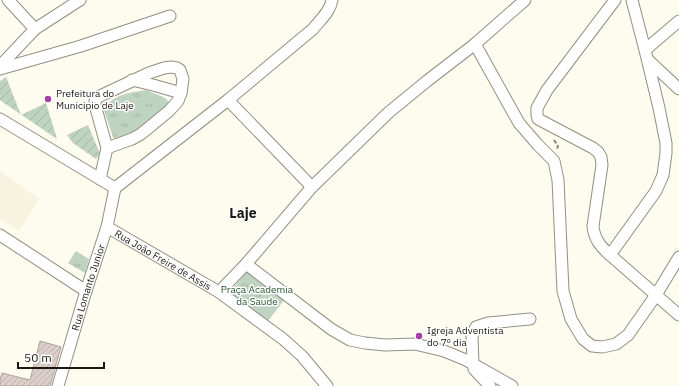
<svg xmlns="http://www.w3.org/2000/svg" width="679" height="386" viewBox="0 0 679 386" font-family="'IBM Plex Sans',sans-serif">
	<defs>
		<pattern id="grass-tufts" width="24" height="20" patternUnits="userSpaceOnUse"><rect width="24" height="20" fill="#bfd3c1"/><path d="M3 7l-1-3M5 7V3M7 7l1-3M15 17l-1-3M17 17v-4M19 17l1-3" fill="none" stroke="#a4b4a5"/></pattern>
		<pattern id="garden-furrows" width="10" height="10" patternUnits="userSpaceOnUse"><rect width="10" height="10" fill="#bfd3c1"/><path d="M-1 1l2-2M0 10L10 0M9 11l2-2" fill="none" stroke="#a4b4a5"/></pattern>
		<pattern id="building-hatch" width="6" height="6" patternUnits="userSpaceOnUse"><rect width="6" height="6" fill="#dccfca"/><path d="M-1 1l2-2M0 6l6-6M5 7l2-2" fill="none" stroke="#bcb1ad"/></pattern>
	</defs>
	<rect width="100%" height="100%" fill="#fefbef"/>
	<!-- built -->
	<path fill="#f8f3df" d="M 0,171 L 39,199 L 19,231 L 0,219 Z"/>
	<!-- grass -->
	<path fill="url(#grass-tufts)" d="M 146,90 L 165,98 L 171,104 L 130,139 L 117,141 L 113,137 L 103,108 C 116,94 128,93 146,90 Z
		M 76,251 L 89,259 L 85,273 L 68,263 Z
		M 249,269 L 285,299 L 268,321 L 230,292 Z"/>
	<!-- garden -->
	<path fill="url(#garden-furrows)" d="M 6,77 L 21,115 L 46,103 L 57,139 L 1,101 L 0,100 L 0,81 Z
		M 88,125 L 100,154 L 96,159 L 73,143 L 67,135 Z"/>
	<!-- building -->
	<path fill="url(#building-hatch)" stroke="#aea19d" d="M 40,341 L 61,347 L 50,386 L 0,386 L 0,380 L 2,373 L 30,380 Z"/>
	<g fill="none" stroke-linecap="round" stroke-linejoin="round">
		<defs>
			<g id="street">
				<path d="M 8,0 L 35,29"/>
				<path d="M 615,0 L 547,90 L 537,108 L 537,115 L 538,119 L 593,148 L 598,152 L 601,157 L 602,165 L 593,226 C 594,239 601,247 610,255 L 679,315"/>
				<path d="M 475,44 L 519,123 L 538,145 L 554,161 L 558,180 L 563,291 L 571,319 L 583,339 L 592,346 L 602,347 L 616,344 L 628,335 L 656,295 L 679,257"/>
				<path d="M 645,50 L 679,21"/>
				<path d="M 648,60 L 679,89"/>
				<path d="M 0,66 L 35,29 L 80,0"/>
				<path d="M 0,69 L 81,46 L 170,16"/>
				<path d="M 132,80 L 153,85 L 181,93"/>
				<path d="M 228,100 L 312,187"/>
				<path d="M 0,119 L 115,188"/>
				<path d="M 100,179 L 107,148 L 95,105 L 95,101 L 98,97 L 149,73 L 164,68 L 171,67 L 177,68 L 180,70 L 183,79 L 181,93 L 178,101 L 169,111 L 141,134 L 132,139 L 107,148"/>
				<path d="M 115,188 L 228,100 L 313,29 C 320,20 330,12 332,0"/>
				<path id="s1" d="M 107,227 L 219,292 L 283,339 L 302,356 L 327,386"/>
				<path d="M 0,235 L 86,291"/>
				<path d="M 610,255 L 656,191 L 663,175 L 666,153 L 666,143 L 659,108 L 645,50 L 632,0"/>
				<path d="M 246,264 L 331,329 L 350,340 L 365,343 L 385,345 L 415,344 L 444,351 L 466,360 L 512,386"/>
				<path d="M 219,292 L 246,264 L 312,187 L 388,113 L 427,81 L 475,44 L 525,0"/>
				<path d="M 473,365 L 472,336 L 476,327 L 488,323 L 530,319"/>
				<path d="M 474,369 L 490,386"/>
				<path id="s2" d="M 58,386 L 86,291 L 107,227 L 115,188"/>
			</g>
		</defs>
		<!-- street casing -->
		<use href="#street" stroke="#928f84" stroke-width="13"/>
		<!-- path -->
		<path stroke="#8a887f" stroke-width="2" stroke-dasharray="4 2" stroke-linecap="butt" d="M 554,140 L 558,146 L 557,149"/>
		<!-- street -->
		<use href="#street" stroke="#fff" stroke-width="11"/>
	</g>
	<!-- markers -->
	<g fill="#a440a6" stroke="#fff" stroke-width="1.5">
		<circle cx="48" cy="99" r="4"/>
		<circle cx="419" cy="336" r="4"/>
	</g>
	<g text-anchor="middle" stroke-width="3" stroke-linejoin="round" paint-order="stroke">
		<!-- poi labels -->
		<g font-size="10" fill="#191813" stroke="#fff" text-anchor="start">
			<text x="56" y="97">Prefeitura do<tspan x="56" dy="12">Municipio de Laje</tspan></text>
			<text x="427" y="334">Igreja Adventista<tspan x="427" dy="12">do 7º dia</tspan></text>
		</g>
		<!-- street labels -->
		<g font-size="10" fill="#191813" stroke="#fff">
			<text dy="4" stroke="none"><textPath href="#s1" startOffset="65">Rua João Freire de Assis</textPath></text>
			<text dy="4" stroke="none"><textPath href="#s2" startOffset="103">Rua Lomanto Junior</textPath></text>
		</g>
		<!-- park labels -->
		<g font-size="10" fill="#25532e" stroke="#fff">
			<text x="257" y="293">Praça Academia<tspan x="257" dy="12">da Saude</tspan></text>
		</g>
		<!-- district labels -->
		<g font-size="14" font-weight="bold" fill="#191813" stroke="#fff">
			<text x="243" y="218">Laje</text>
		</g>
	</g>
	<!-- scale -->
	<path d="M18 362v6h86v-6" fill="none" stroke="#191813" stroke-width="2"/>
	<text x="24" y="362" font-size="12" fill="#191813" stroke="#ffffff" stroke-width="3" paint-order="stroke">50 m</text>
</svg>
